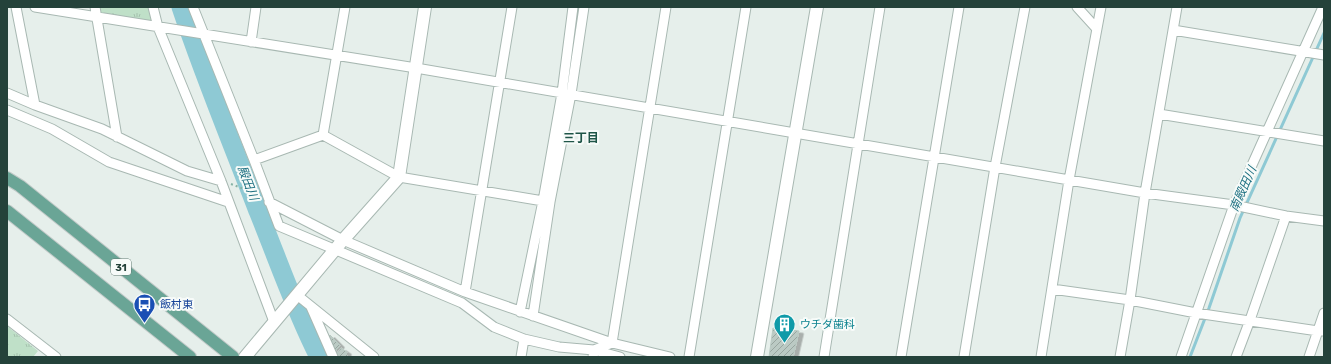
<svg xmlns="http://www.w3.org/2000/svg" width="1331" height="364" viewBox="0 0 1331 364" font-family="Rubik,'Noto Sans JP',sans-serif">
	<defs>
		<pattern id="park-tufts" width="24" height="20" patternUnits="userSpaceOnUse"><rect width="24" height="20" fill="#bfe0c8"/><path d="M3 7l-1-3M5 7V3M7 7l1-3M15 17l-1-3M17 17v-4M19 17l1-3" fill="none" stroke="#a4c1ad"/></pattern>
		<pattern id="building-hatch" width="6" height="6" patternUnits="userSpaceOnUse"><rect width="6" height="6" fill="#bbcac4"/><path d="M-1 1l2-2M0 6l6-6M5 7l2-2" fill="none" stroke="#98a6a0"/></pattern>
		<filter id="shadow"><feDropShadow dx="4.5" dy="2.5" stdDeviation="0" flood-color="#0004"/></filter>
	</defs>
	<rect width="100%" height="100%" fill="#e6efeb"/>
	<!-- park -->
	<path fill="url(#park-tufts)" d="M 100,7 L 148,7 L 152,21 L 101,13 Z
		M 7,326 L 38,351 L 33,357 L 7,357 Z"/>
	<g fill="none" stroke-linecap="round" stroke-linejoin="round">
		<!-- stream -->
		<path stroke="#8ec9d4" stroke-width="3" d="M 1190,357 L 1209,308 L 1240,218 L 1324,33"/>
		<!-- river -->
		<path stroke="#8ec9d4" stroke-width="19" d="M 181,7 C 204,76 232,143 258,211 C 278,260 295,310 319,357"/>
	</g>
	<!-- building -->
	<path fill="url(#building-hatch)" stroke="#b8c9c2" filter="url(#shadow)" d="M 773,328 L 799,331 L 793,357 L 769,357 Z
		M 330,335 L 340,345 L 333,354 L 327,338 Z
		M 341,348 L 347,352 L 346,354 L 349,357 L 334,357 Z"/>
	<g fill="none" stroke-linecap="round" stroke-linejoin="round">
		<defs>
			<path id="minor" d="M 16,7 L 35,105
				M 35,7 L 416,68 L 1145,193 L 1234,205 L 1286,216 L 1324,221
				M 95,7 L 117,137
				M 153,7 L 158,27 L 221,181 L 274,322
				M 193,7 L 254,160 L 279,226 L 462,303 L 494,327 L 524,339 L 559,347 L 594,350 L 620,357
				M 1077,7 L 1097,29
				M 1173,30 L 1324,55
				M 251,42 L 256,7
				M 7,93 L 35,105 L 102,129 L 187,171 L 221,181
				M 7,110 L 52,129 L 109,162 L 228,202
				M 1159,114 L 1324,141
				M 323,135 L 399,177 L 549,202
				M 254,160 L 323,135 L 345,7
				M 269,202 L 343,240 L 465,292 L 612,343 L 670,357
				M 1052,289 L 1130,300 L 1196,313 L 1318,331 L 1324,331
				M 465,292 L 512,7
				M 297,295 L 374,357
				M 311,307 L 333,357
				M 520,312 L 543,201 L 562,93 L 573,7
				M 533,316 L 550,202 L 571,94 L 584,7
				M 7,319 L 56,357
				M 521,357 L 524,339
				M 593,357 L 594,350 L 612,343 L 666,7
				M 689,357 L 746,7
				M 824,357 L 880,7
				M 901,357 L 959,7
				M 964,357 L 995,167 L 1025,7
				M 1041,357 L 1069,180 L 1101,7
				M 1120,357 L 1130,300 L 1145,193 L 1177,7
				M 1181,357 L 1234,205 L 1323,7
				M 1236,357 L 1250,320 L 1286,216
				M 1309,357 L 1324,313"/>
			<path id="tertiary" d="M 245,357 L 343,240 L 399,177 L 425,7
				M 757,357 L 817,7"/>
			<path id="primary" d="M 7,178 L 20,186 L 233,357
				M 7,211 L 190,357"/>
		</defs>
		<!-- minor casing -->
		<use href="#minor" stroke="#a8b8b2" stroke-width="11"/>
		<!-- tertiary casing -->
		<use href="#tertiary" stroke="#a8b8b2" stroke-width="14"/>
		<!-- primary casing -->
		<use href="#primary" stroke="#c2cac8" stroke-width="14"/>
		<!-- path -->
		<path stroke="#86b3a5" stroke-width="2" stroke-dasharray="2 3" stroke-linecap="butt" d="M 231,184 L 257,194"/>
		<!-- minor -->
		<use href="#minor" stroke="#fff" stroke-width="9"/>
		<!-- tertiary -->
		<use href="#tertiary" stroke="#fff" stroke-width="12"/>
		<!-- primary -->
		<use href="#primary" stroke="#6aa596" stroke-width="12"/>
	</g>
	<!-- icons -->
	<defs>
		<symbol id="bus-pin" viewBox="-11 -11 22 30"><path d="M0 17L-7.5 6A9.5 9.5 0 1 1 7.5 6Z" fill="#1a4fb4" stroke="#f7fbf9"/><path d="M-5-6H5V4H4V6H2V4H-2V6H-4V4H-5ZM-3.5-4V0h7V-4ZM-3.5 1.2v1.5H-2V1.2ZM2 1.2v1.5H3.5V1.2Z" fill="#fff"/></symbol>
		<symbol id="building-pin" viewBox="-11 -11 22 30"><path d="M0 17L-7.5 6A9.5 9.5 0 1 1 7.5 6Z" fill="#0f9aa8" stroke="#f7fbf9"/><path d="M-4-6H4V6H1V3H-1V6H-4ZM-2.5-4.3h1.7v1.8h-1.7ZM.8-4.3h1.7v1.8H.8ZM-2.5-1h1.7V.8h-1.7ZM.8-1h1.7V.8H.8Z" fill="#fff"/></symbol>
	</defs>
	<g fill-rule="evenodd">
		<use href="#bus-pin" x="132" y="292" width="25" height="34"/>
		<use href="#building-pin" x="772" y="312" width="25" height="34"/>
	</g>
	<g text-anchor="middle" stroke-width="4" stroke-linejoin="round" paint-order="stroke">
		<!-- shield labels -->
		<rect fill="#f7fbf9" stroke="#637a73" stroke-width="1" x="111" y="259" width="20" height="16" rx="3"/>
		<g font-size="10" font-weight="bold" fill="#24423a">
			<text x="121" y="271">31</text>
		</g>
		<!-- transit labels -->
		<g font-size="11" fill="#164399" stroke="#f7fbf9" text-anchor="start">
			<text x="160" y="308">飯村東</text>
		</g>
		<!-- culture labels -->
		<g font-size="11" fill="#0d838f" stroke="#f7fbf9" text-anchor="start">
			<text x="800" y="328">ウチダ歯科</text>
		</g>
		<!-- neighbourhood labels -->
		<g font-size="12" font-weight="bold" fill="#1f5548" stroke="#f7fbf9">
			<text x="581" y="142">三丁目</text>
		</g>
		<!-- water labels -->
		<g font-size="12" font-style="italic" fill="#1c6f80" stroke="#f7fbf9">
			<text transform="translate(248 183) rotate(69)" y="4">殿田川</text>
			<text transform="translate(1243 189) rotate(-66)" y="4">南殿田川</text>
		</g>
	</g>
	<!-- border -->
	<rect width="1331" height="364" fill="none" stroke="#24423a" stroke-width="16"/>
</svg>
